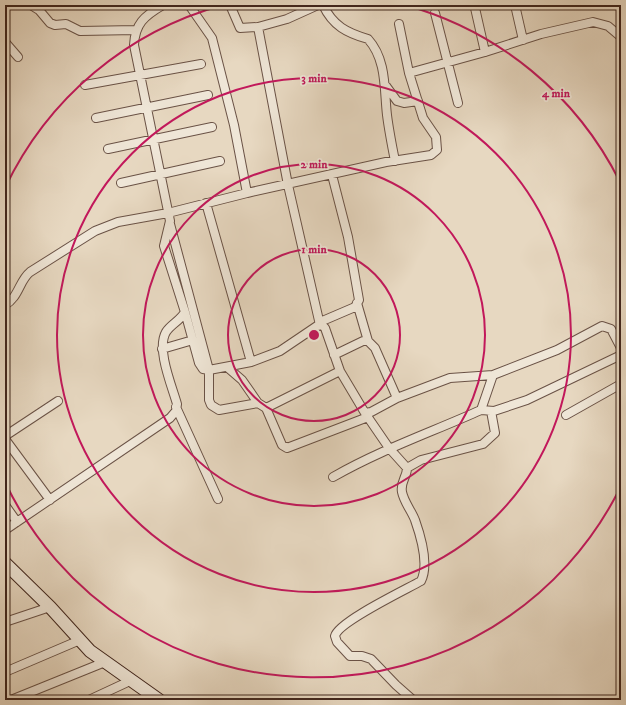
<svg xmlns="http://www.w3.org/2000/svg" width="626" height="705" viewBox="0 0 626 705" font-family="'IM FELL DW Pica',serif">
	<rect width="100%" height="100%" fill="#e7d8c1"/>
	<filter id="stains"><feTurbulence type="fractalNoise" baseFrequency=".005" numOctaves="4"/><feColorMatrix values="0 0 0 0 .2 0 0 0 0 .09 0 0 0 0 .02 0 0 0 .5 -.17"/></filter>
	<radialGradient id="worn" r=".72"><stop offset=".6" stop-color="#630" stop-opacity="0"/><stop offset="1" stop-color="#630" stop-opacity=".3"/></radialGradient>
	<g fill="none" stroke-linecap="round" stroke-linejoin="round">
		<defs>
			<path id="minor" d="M 31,5 L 39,10 L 50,23 L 55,25 L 66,24 L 80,31 L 136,30
				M 189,5 L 212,38 L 234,125 L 247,193
				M 230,5 L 240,28 L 258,27
				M 318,5 L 287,19 L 258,27 L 288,185 L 320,325
				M 323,5 C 333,26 347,33 368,39 C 387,60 384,90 387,115 C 389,131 392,146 395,161
				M 472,5 L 475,8 L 485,52
				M 515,5 L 523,40
				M 435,13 L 458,103
				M 399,24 L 409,73
				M 5,42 L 18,57
				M 85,85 L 201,64
				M 386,86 L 397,101 L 404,103 L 418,101
				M 96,118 L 208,95
				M 108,149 L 212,127
				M 121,183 L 220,161
				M 206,203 L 251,362
				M 170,224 L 209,370 L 209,400 L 211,405 L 219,410 L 258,403 L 266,408 L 340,371
				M 357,303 L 368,341
				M 5,305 C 19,297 19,281 30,272 L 95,231 L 118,222 L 168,213 L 247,193 L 386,162 L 431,155 L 437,150 L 436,137 L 423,118 L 409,73 L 485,52 L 541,34 L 593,22 L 608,26 L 621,37
				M 185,312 L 199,363 L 203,369 L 209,370 L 251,362 L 280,351 L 317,326 L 322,325 L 325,328 L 340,371 L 365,413 L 371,412 L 397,398 L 450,378 L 493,375 L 557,350 L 602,326 L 611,329 L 621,348
				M 320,322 L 355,307 L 359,300 L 348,237 L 332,175
				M 162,349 L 193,340
				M 334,355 L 363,341 L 368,341 L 375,348 L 397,398
				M 227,367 L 242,380 L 258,403
				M 176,407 L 218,499
				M 266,408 L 282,445 L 287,448 L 368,417
				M 481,410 L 493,375
				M 365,413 L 389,448 L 407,468 C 407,477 400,482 402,492 C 404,502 411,510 415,520 C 421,537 429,565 421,581 C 405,590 338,622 335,636 L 337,642 L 350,656 L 362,656 L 371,659 L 396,685 L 413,700
				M 566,415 L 621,384
				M 5,436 L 58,401
				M 5,439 L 50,500
				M 407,468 L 421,460 L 483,444 L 495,433 L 491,411
				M 333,477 C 380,450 432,432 481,410 L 494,411 L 527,400 L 621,355
				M 5,505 L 17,522
				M 5,530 L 170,418 L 176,411 L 177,404 C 172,386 156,349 166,332 C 171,324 180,321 185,312 L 164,246 L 170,221 L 134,45 C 135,24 144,16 163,5
				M 5,622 L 50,607
				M 5,672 L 80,640
				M 11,700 L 105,662
				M 89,700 L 132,680"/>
			<path id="secondary" d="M 5,563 L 50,607 L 90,651 L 159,700"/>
		</defs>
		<!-- minor casing -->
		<use href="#minor" stroke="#6a5246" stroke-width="10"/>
		<!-- secondary casing -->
		<use href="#secondary" stroke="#41261d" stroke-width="14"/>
		<!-- minor -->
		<use href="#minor" stroke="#efe6d7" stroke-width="8"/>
		<!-- secondary -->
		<use href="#secondary" stroke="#efe6d7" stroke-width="12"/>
	</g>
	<!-- distance rings -->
	<g fill="none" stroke="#c2185b" stroke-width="2">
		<circle cx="314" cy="335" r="86"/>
		<circle cx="314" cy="335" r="171"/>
		<circle cx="314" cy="335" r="257"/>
		<path d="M620 488A342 342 0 0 1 5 482M5 188A342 342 0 0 1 223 5M405 5A342 342 0 0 1 620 182"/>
	</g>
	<circle cx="314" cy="335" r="6" fill="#c2185b" stroke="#efe6d7" stroke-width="2"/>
	<g font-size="12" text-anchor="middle" font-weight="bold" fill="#c2185b" stroke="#efe6d7" stroke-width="3.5" stroke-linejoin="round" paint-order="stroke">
		<text x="314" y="82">3 min</text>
		<text x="556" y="97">4 min</text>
		<text x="314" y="168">2 min</text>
		<text x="314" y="253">1 min</text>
	</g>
	<!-- margin -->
	<rect width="626" height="705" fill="none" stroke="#e7d8c1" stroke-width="20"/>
	<rect x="6" y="6" width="614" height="693" fill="none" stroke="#41261d" stroke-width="2"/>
	<rect x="10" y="10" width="606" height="685" fill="none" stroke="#41261d"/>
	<rect width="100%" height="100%" filter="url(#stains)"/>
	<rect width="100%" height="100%" fill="url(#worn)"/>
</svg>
